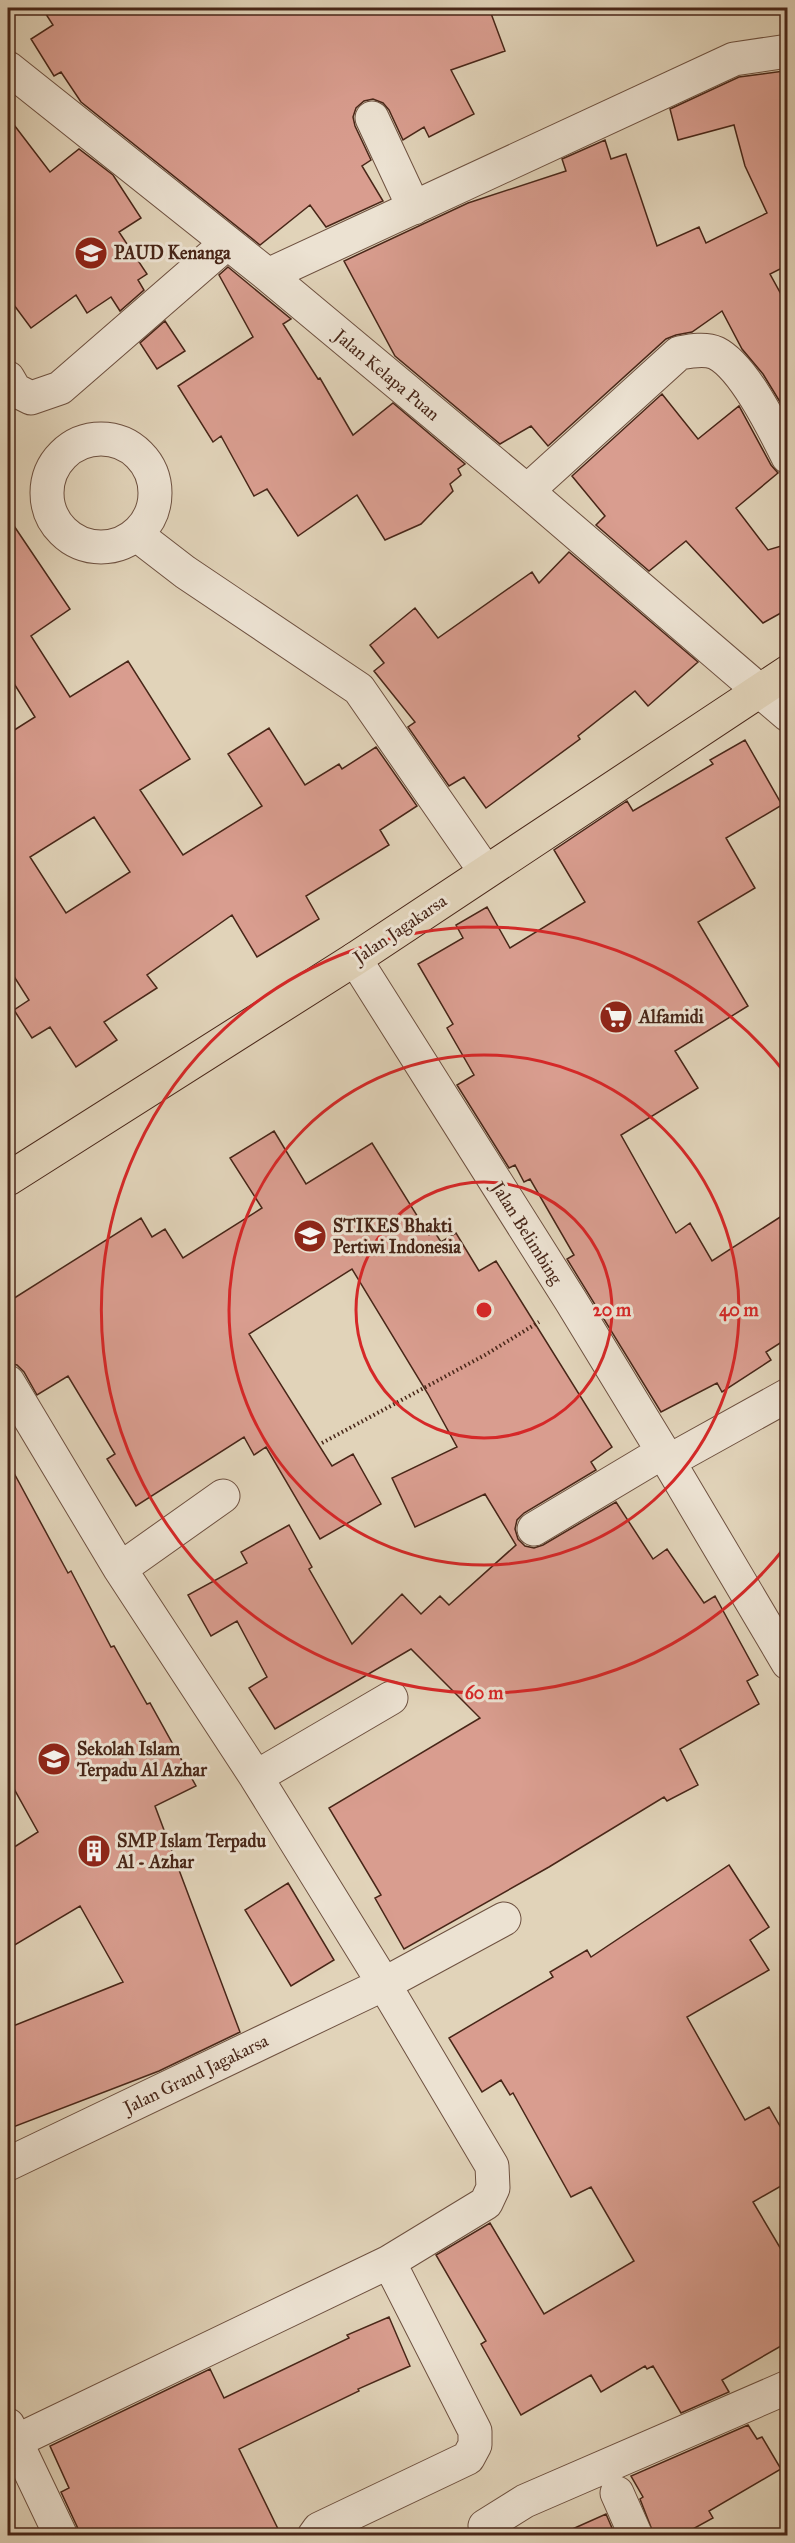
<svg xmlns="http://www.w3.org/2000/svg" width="795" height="2543" viewBox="0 0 795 2543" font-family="'IM FELL Great Primer',serif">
	<rect width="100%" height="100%" fill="#e1d3b9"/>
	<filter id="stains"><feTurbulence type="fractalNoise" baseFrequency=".00333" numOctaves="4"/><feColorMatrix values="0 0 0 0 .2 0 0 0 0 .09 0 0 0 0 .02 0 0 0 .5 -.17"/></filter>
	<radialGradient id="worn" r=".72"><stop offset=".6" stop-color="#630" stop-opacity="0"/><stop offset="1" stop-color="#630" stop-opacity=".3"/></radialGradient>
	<!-- building -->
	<path fill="#d99d8f" stroke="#482618" stroke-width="1.5" fill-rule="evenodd" d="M 42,8 L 489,8 L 505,51 L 451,70 L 474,114 L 429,137 L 424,127 L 403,140 L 389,110 L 383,103 L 373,99 L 364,101 L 356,108 L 353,117 L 355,126 L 371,160 L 362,166 L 383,201 L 326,227 L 310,205 L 260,245 L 81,102 L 61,72 L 54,76 L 31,39 L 53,25 Z
		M 784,71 L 788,84 L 788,265 L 770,274 L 788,307 L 788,415 L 763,374 L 742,349 L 722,311 L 692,332 L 676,335 L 666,339 L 548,446 L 531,426 L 500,444 L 395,356 L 344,261 L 468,203 L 566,171 L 562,159 L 605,140 L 611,159 L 626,154 L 657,246 L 699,227 L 706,243 L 767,213 L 745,166 L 734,125 L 678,140 L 670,109 L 739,77 Z
		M 8,117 L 50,172 L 79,149 L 113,175 L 141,218 L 119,232 L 147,274 L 138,280 L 144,290 L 120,311 L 111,297 L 87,313 L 76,295 L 31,328 L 8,297 Z
		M 228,267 L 291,319 L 283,324 L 318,379 L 320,378 L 353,435 L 393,403 L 465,464 L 458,469 L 461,475 L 450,484 L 453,491 L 421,524 L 385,540 L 357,495 L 298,536 L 267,489 L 254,496 L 221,436 L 213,442 L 178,386 L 253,337 L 219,275 Z
		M 165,321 L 185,351 L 157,369 L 140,343 Z
		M 662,394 L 698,439 L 739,406 L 771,465 L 778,473 L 736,508 L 768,550 L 788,544 L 788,609 L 763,623 L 686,541 L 649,571 L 596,525 L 605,516 L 572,476 Z
		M 8,517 L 70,609 L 31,636 L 70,697 L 128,661 L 190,759 L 140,790 L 183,855 L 262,806 L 228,754 L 269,728 L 305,785 L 339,764 L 342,769 L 376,747 L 417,806 L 380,830 L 389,845 L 306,896 L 319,919 L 257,957 L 232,915 L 147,975 L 157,988 L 104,1022 L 117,1040 L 76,1067 L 50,1027 L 32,1038 L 14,1010 L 29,1000 L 8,967 L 8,734 L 35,717 L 8,674 ZM 94,817 L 130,872 L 66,913 L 30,857 Z
		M 569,552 L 698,662 L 648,706 L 635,691 L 578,736 L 580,739 L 486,808 L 464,777 L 449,786 L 408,727 L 415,722 L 374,671 L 384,663 L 370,645 L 415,608 L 438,638 L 532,572 L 539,583 Z
		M 745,740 L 782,805 L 726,838 L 755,888 L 698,922 L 748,1006 L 675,1051 L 698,1088 L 621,1135 L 676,1233 L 690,1223 L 712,1261 L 788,1212 L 788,1338 L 766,1352 L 771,1360 L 722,1392 L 717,1383 L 661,1412 L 567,1259 L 574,1255 L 530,1179 L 524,1182 L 515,1165 L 509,1168 L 457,1085 L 474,1075 L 447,1028 L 453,1024 L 418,964 L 463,938 L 456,925 L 487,907 L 510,948 L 585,902 L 554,850 L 627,801 L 633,811 L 713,764 L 710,760 Z
		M 274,1131 L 306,1184 L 372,1143 L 429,1235 L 434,1231 L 441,1242 L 456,1233 L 479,1271 L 496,1261 L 612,1447 L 591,1462 L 596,1470 L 524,1513 L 517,1520 L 515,1529 L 518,1539 L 525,1546 L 534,1548 L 543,1545 L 616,1502 L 653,1559 L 667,1549 L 704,1603 L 715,1596 L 758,1675 L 747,1681 L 759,1704 L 680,1749 L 698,1785 L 667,1801 L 664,1797 L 549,1867 L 404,1949 L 375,1898 L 381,1895 L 329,1808 L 480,1718 L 411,1649 L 275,1729 L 249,1688 L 267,1677 L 237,1621 L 211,1636 L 188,1595 L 247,1563 L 241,1552 L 289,1525 L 312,1567 L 309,1569 L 352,1644 L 402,1594 L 421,1614 L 440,1596 L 449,1605 L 516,1545 L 485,1494 L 415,1527 L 392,1478 L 457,1447 L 428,1394 L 352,1269 L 249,1334 L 332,1466 L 353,1454 L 381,1504 L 320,1539 L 266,1447 L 254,1455 L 244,1437 L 136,1506 L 107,1459 L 115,1454 L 68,1376 L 37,1395 L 24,1372 L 17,1365 L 8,1363 L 8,1302 L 141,1218 L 152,1237 L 165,1229 L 183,1258 L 262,1208 L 230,1158 Z
		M 8,1462 L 68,1573 L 71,1571 L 111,1647 L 114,1646 L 147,1704 L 150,1703 L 196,1786 L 155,1806 L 240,2032 L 159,2071 L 8,2129 L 8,2028 L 123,1982 L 80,1906 L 8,1949 L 8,1851 L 38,1832 L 8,1778 Z
		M 729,1865 L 769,1927 L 750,1940 L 769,1970 L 687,2017 L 745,2120 L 769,2107 L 788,2140 L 788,2182 L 753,2202 L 788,2261 L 788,2342 L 722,2380 L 729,2392 L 681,2413 L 653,2366 L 647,2369 L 645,2366 L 601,2392 L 591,2375 L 521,2415 L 481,2344 L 486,2341 L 436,2255 L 490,2223 L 544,2314 L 634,2261 L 591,2187 L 571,2197 L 513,2093 L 510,2095 L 501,2080 L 482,2092 L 449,2038 L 553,1977 L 550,1972 L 587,1950 L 591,1957 Z
		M 288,1883 L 334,1960 L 291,1986 L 245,1910 Z
		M 389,2317 L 410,2366 L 358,2389 L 359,2391 L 239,2449 L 281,2535 L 81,2535 L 61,2492 L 69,2488 L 50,2446 L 210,2369 L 224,2398 L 349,2338 L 347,2335 Z
		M 748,2425 L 757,2439 L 762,2437 L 781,2469 L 709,2511 L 713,2518 L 682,2535 L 654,2535 L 640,2499 L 643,2497 L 631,2476 Z
		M 606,2514 L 615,2535 L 559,2535 Z"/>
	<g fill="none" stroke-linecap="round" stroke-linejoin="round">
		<defs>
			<path id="minor" d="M 8,68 L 268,275 L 527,491 L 788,715
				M 372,118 L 414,208
				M 268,275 L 734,59 L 788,51
				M 8,378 L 15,390 L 31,398 L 60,388 L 227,243
				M47 493a54 54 0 1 1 108 0a54 54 0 1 1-108 0Z
				M 527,491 L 679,353 C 690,351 705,348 716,353 C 744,367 774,429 788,457
				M 137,535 L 185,572 L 359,689 L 485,871
				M 355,959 L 571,1301 L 663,1452 L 788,1663
				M 8,1382 L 120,1569 L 256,1777 L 384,1984 L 492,2166 L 493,2188 L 486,2203 L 389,2262 L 8,2445
				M 669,1461 L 788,1395
				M 534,1529 L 663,1452
				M 120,1569 L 223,1496
				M 256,1777 L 391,1698
				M 8,2164 L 384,1984 L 504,1919
				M 8,2425 L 61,2536
				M 617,2493 L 636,2536
				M 314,2536 L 319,2529 L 468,2458 L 475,2445 L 475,2431 L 389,2262
				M 490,2536 L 485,2526 L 525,2501 L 788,2387"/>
			<path id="major" d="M 8,1179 L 355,959 L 788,672"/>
		</defs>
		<!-- minor casing -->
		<use href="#minor" stroke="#6e5140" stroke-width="35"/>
		<!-- major casing -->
		<use href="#major" stroke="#482618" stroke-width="35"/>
		<!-- path -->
		<path stroke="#482618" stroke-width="4" stroke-dasharray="1.5 3" stroke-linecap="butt" d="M 322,1443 L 485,1355 L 539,1322"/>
		<!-- minor -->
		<use href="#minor" stroke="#ece2d2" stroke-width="33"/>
		<!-- major -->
		<use href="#major" stroke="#e1d3b9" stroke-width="33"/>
	</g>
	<!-- distance rings -->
	<g fill="none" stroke="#d62828" stroke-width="3">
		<circle cx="484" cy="1310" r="128"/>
		<circle cx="484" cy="1310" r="255"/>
		<path d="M786 1546A383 383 0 1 1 786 1074"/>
	</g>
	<!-- icons -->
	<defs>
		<symbol id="school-disc" viewBox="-11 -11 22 22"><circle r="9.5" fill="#8f2418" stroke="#ece2d2"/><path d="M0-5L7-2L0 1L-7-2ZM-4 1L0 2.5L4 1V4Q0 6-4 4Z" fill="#fff"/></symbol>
		<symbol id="supermarket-disc" viewBox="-11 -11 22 22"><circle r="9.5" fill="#8f2418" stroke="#ece2d2"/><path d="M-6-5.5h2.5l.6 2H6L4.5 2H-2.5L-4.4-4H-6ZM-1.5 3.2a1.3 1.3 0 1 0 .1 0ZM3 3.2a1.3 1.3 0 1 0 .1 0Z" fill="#fff"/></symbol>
		<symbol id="university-disc" viewBox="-11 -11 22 22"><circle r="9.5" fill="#8f2418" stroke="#ece2d2"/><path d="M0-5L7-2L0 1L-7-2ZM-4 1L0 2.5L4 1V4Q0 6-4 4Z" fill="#fff"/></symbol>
		<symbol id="building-disc" viewBox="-11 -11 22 22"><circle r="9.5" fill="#8f2418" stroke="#ece2d2"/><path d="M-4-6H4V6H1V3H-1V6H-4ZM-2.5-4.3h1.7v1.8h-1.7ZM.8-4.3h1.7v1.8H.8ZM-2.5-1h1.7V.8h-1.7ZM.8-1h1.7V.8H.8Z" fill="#fff"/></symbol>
	</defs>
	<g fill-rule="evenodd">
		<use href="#school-disc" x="72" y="234" width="38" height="38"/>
		<use href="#supermarket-disc" x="597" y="998" width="38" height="38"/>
		<use href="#university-disc" x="291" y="1217" width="38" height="38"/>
		<use href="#school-disc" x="35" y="1740" width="38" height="38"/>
		<use href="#building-disc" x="75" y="1832" width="38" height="38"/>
	</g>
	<g text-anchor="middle" stroke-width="6" stroke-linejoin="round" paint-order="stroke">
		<!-- poi labels -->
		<g font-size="18" font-weight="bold" fill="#482618" stroke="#ece2d2" text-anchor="start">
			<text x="114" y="259">PAUD Kenanga</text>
			<text x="639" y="1023">Alfamidi</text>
			<text x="333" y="1232">STIKES Bhakti<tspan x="333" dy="21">Pertiwi Indonesia</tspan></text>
			<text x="77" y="1755">Sekolah Islam<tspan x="77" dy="21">Terpadu Al Azhar</tspan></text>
			<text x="117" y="1847">SMP Islam Terpadu<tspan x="117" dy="21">Al - Azhar</tspan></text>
		</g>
		<!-- street labels -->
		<g font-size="18" fill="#482618" stroke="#ece2d2">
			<text transform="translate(387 375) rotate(40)" y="6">Jalan Kelapa Puan</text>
			<text transform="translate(400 929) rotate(-34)" y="6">Jalan Jagakarsa</text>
			<text transform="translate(527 1233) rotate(58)" y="6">Jalan Belimbing</text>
			<text transform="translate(196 2074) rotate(-26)" y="6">Jalan Grand Jagakarsa</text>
		</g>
	</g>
	<circle cx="484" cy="1310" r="9" fill="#d62828" stroke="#ece2d2" stroke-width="3"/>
	<g font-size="18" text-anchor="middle" font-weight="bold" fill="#d62828" stroke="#ece2d2" stroke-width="6" stroke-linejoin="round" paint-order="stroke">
		<text x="612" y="1316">20 m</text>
		<text x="739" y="1316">40 m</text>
		<text x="484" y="1699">60 m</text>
	</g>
	<!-- margin -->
	<rect width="795" height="2543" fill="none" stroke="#e1d3b9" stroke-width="30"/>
	<rect x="9" y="9" width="777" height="2525" fill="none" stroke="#482618" stroke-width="3"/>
	<rect x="15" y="15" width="765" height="2513" fill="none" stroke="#482618" stroke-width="1.5"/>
	<rect width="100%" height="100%" filter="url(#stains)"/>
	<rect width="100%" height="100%" fill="url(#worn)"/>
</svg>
